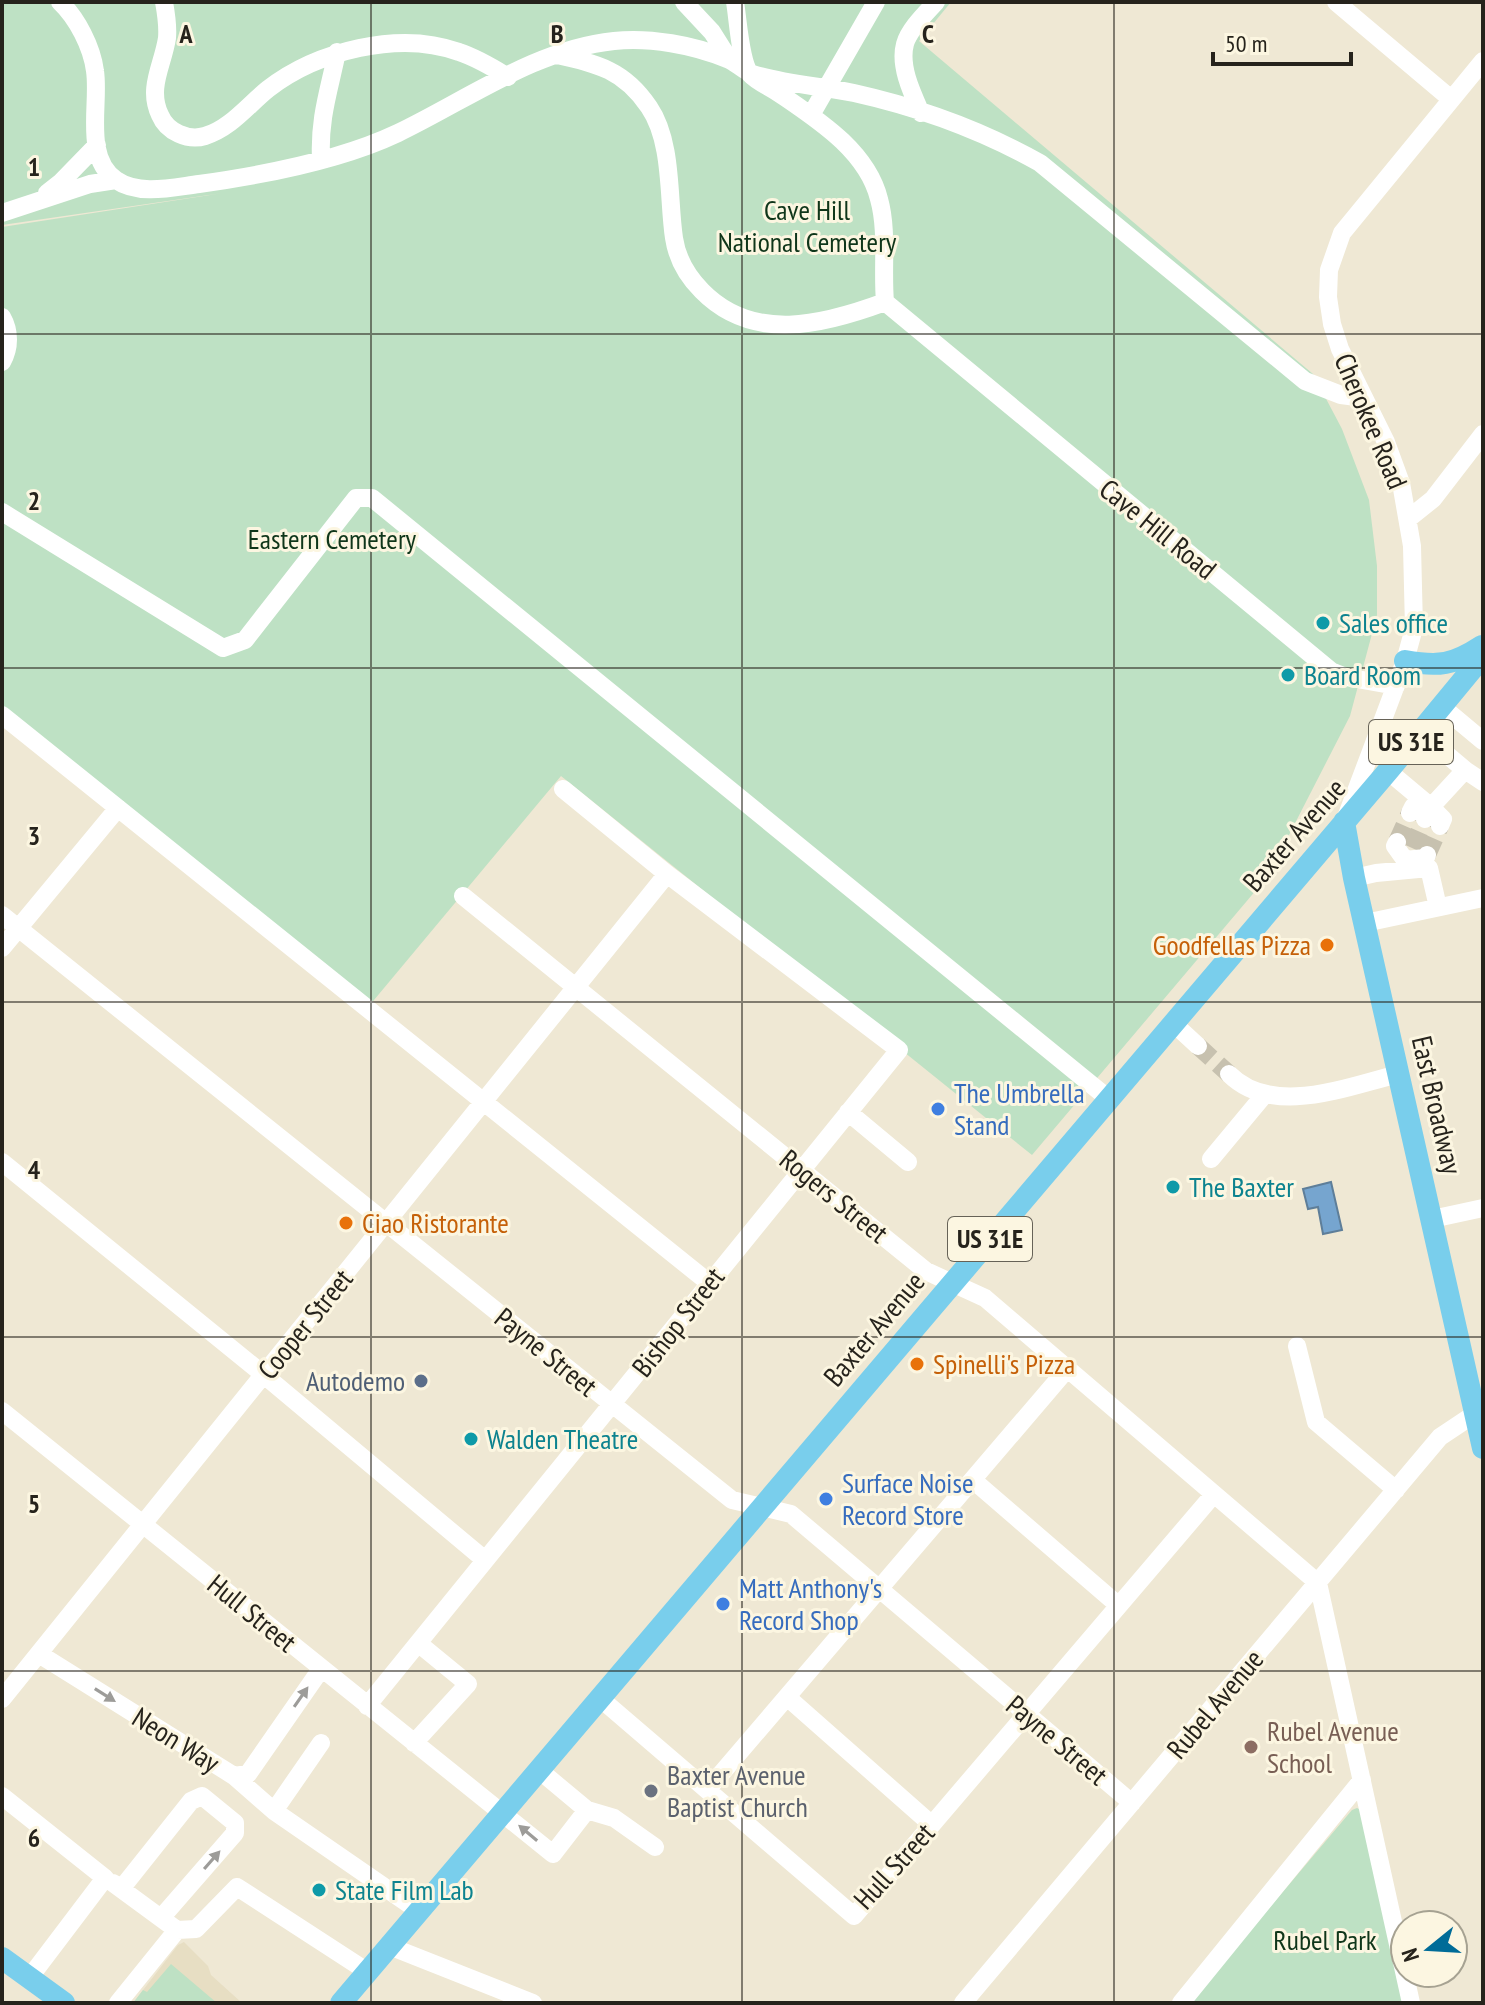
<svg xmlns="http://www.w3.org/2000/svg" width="1485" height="2005" viewBox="0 0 1485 2005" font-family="'PT Sans Narrow',sans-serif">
	<rect width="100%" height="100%" fill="#efe8d4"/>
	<!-- built -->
	<path fill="#e7dec3" d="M 184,1942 L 208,1966 L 211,1975 L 242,2003 L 133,2003 L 178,1945 Z"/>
	<!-- green -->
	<path fill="#bee1c4" d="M 2,2 L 951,2 L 919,41 L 1313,374 L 1342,429 L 1369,500 L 1377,566 L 1377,615 L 1350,716 L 1268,876 L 1032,1155 L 561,776 L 369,1006 L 2,715 L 2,227 L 223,193 L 2,225 Z
		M 1357,1808 L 1361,1810 L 1405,2003 L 1189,2003 L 1352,1810 Z
		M 171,1964 L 217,2003 L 133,2003 L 143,1990 L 147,1992 Z"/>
	<!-- water -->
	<path fill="#76a5cf" stroke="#5e7e99" stroke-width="2" d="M 1331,1182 L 1342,1230 L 1323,1234 L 1318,1207 L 1308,1209 L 1303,1189 Z"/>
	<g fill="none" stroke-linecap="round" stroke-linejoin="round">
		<!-- minor-tunnel -->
		<path stroke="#c7c1af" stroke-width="18" stroke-dasharray="18 9" stroke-linecap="butt" d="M 1397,842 L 1410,813
			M 1412,848 L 1425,819
			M 1427,855 L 1440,826
			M 1198,1046 L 1229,1074"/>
		<!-- minor -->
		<path stroke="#fff" stroke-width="18" d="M 60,2 C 77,18 92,47 95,71 C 100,104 83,157 116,180 C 139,196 174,187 199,184 C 264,175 339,161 398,133 C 467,100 536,49 614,41 C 649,37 694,45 727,59 C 736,62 743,71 753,74 C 785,84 820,86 854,93 C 917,107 983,131 1040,163 L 1305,381 L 1341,395 L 1364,398
			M 164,2 C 166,13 168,27 167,38 C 163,65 147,88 160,115 C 167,132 188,141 205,136 C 231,128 248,105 268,89 C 317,51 399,30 459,52 C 477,58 492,67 508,77
			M 684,2 L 712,32 L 729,59
			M 735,2 C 738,19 740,61 750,74 C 757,82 772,88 780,94 C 818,120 867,151 879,199 C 888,231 882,269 885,302
			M 1336,2 L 1451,99
			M 557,55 C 598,64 624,70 649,107 C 673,142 668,199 674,238 C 677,258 688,277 702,291 C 753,343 823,325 885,302
			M 921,113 C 912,93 899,66 905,44 C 909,29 926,13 936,2
			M 811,115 L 876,2
			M 321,159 C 319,118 329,91 337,52
			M 47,193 L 61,182 L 97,145
			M 2,213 L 90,184 L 116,180
			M 885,302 L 1331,671 L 1346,677 L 1396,686
			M 2,317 C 10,331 10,348 2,362
			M 2,512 L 223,648 L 245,640 L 356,498 L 372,498 L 1109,1099
			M 1408,519 L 1433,499 L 1483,434
			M 1441,706 L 1483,741
			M 2,715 L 708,1282
			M 1420,732 L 1465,770 L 1431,807
			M 1465,770 L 1483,782
			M 1388,771 L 1431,807 L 1425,819
			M 1410,813 L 1413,807 L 1431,807 L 1443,819 L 1440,826
			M 1347,815 L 1405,661 L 1414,628 L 1412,546 L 1401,483 L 1386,442 L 1340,349 L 1332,324 L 1328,297 L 1329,270 L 1342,233 L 1483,61
			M 1397,842 L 1395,846 L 1405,860 L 1425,858 L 1427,855
			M 1354,878 L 1376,873 L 1429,868 L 1438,907
			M 463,896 L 926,1271 L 985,1298 L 1318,1583 L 1411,2003
			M 2,915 L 732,1500 L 791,1514 L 1132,1803
			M 1365,923 L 1483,898
			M 2,948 L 118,808
			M 1173,1023 L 1198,1046
			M 1229,1074 C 1273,1118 1348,1086 1399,1074
			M 848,1112 L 908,1162
			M 1211,1159 L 1265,1094
			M 2,1162 L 264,1375 L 485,1560
			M 1432,1219 L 1483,1208
			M 1297,1346 L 1316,1422 L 1396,1490
			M 2,1411 L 553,1854 L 587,1810 L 614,1818 L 655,1847
			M 973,1480 L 1118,1605
			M 39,1654 L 234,1776 L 248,1774 L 321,1669
			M 787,1697 L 931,1824
			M 2,1699 L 667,874
			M 601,1699 L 854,1916 L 1214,1494
			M 367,1706 L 899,1050 L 667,874 L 563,789
			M 414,1743 L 468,1684 L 418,1643
			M 539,1770 L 587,1810
			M 234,1776 L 274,1811 L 419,1911
			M 708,1789 L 1068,1368
			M 2,1796 L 105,1878 L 30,1977
			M 274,1811 L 321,1743
			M 113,1883 L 177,1930 L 118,2003
			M 121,1889 L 191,1801 L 202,1796 L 235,1823 L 235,1833 L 161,1918
			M 177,1930 L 196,1929 L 237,1887 L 368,1972
			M 389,1946 L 533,2003
			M 963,2003 L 1440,1437 L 1476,1413
			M 1181,2003 L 1362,1780"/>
		<!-- major -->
		<path stroke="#79ceec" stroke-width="22" d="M 1405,661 C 1439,667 1453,665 1482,646
			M 1344,822 L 1354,878 L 1483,1448
			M 2,1958 L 64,2003
			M 341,2003 L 1388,771 L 1483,656"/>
	</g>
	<!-- one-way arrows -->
	<defs><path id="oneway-solid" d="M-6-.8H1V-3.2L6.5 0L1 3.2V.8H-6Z" transform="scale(2)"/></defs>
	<g fill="#9d9c99">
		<use href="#oneway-solid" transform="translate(105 1695) rotate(32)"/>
		<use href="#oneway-solid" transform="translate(301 1697) rotate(-55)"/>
		<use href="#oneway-solid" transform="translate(528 1833) rotate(-140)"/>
		<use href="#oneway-solid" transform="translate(212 1860) rotate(-49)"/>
	</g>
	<!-- grid -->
	<path fill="none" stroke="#26231c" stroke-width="2" stroke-opacity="0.55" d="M 371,2 L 371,2003M 742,2 L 742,2003M 1114,2 L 1114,2003M 2,334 L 1483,334M 2,668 L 1483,668M 2,1002 L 1483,1002M 2,1337 L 1483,1337M 2,1671 L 1483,1671"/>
	<!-- markers -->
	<g fill="#0f9aa8" stroke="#fcf6e1" stroke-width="3">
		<circle cx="1323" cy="623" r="8"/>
		<circle cx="1288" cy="675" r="8"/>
		<circle cx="1173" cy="1187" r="8"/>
		<circle cx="471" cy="1439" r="8"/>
		<circle cx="319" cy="1890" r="8"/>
	</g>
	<g fill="#e8710a" stroke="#fcf6e1" stroke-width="3">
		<circle cx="1327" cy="945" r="8"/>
		<circle cx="346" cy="1223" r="8"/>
		<circle cx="917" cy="1364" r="8"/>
	</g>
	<g fill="#3f7fe0" stroke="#fcf6e1" stroke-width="3">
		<circle cx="938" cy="1109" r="8"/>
		<circle cx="826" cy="1499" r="8"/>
		<circle cx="723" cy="1604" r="8"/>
	</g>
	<circle fill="#5c6f8a" stroke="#fcf6e1" stroke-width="3" cx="421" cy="1381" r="8"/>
	<circle fill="#8d6e63" stroke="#fcf6e1" stroke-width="3" cx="1251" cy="1747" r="8"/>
	<circle fill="#6b7280" stroke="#fcf6e1" stroke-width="3" cx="651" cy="1791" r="8"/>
	<g text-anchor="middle" stroke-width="6" stroke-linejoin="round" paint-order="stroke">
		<!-- shield labels -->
		<g fill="#fcf6e1" stroke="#666257" stroke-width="2">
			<rect x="1369" y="720" width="84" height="44" rx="6"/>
			<rect x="948" y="1217" width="84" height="44" rx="6"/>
		</g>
		<g font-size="26" font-weight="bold" fill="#26231c">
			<text x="1411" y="751">US 31E</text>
			<text x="990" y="1248">US 31E</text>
		</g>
		<!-- park labels -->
		<g font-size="28" fill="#0f361a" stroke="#fcf6e1">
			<text x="807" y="220">Cave Hill<tspan x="807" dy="32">National Cemetery</tspan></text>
			<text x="332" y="549">Eastern Cemetery</text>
			<text x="1325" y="1950">Rubel Park</text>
		</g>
		<!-- street labels -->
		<g font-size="28" fill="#26231c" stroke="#fcf6e1">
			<text transform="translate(1371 421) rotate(67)" y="10">Cherokee Road</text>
			<text transform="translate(1158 529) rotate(39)" y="10">Cave Hill Road</text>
			<text transform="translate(1294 835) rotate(-49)" y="10">Baxter Avenue</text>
			<text transform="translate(1437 1105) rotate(77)" y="10">East Broadway</text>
			<text transform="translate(834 1196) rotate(39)" y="10">Rogers Street</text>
			<text transform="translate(678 1322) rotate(-52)" y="10">Bishop Street</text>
			<text transform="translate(305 1324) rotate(-51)" y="10">Cooper Street</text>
			<text transform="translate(874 1329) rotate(-50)" y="10">Baxter Avenue</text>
			<text transform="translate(546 1352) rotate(39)" y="10">Payne Street</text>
			<text transform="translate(252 1613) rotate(39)" y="10">Hull Street</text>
			<text transform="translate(1215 1704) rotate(-50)" y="10">Rubel Avenue</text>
			<text transform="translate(176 1740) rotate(32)" y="10">Neon Way</text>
			<text transform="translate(1057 1740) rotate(40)" y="10">Payne Street</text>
			<text transform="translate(894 1866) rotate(-48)" y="10">Hull Street</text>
		</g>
		<!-- culture labels -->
		<g font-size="28" fill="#0d838f" stroke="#fcf6e1" text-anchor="start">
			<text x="1339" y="633">Sales office</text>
			<text x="1304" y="685">Board Room</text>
			<text x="1189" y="1197">The Baxter</text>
			<text x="487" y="1449">Walden Theatre</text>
			<text x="335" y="1900">State Film Lab</text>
		</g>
		<!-- food labels -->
		<g font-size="28" fill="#c56008" stroke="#fcf6e1" text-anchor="start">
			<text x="1311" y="955" text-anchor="end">Goodfellas Pizza</text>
			<text x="362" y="1233">Ciao Ristorante</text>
			<text x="933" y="1374">Spinelli's Pizza</text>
		</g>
		<!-- shop labels -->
		<g font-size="28" fill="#366cbe" stroke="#fcf6e1" text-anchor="start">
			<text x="954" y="1103">The Umbrella<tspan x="954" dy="32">Stand</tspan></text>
			<text x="842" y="1493">Surface Noise<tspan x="842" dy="32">Record Store</tspan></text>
			<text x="739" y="1598">Matt Anthony's<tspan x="739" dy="32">Record Shop</tspan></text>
		</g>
		<!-- service labels -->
		<g font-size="28" fill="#4e5e75" stroke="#fcf6e1" text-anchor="end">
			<text x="405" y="1391">Autodemo</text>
		</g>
		<!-- education labels -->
		<g font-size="28" fill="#785e54" stroke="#fcf6e1" text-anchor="start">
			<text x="1267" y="1741">Rubel Avenue<tspan x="1267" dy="32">School</tspan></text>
		</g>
		<!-- worship labels -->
		<g font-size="28" fill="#5b616d" stroke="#fcf6e1" text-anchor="start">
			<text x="667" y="1785">Baxter Avenue<tspan x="667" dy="32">Baptist Church</tspan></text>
		</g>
	</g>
	<g font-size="26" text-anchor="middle" font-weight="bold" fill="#26231c" stroke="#fcf6e1" stroke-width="6" stroke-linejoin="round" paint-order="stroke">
		<text x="186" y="43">A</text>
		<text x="557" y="43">B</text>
		<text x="928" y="43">C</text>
		<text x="34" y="176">1</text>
		<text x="34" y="510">2</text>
		<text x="34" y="845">3</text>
		<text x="34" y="1179">4</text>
		<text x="34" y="1513">5</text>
		<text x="34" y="1847">6</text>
	</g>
	<!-- border -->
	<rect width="1485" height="2005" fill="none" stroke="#26231c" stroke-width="8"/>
	<!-- north arrow -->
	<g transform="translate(1429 1949) rotate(252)"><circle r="38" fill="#fcf6e1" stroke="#a6a292" stroke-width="2"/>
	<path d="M0-6L14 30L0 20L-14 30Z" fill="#006c98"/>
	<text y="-12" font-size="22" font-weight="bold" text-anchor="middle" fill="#26231c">N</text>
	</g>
	<!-- scale -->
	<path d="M1213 52v12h138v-12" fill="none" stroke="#26231c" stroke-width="4"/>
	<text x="1225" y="52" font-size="24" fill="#26231c" stroke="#fcf6e1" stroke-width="6" paint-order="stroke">50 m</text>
</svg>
